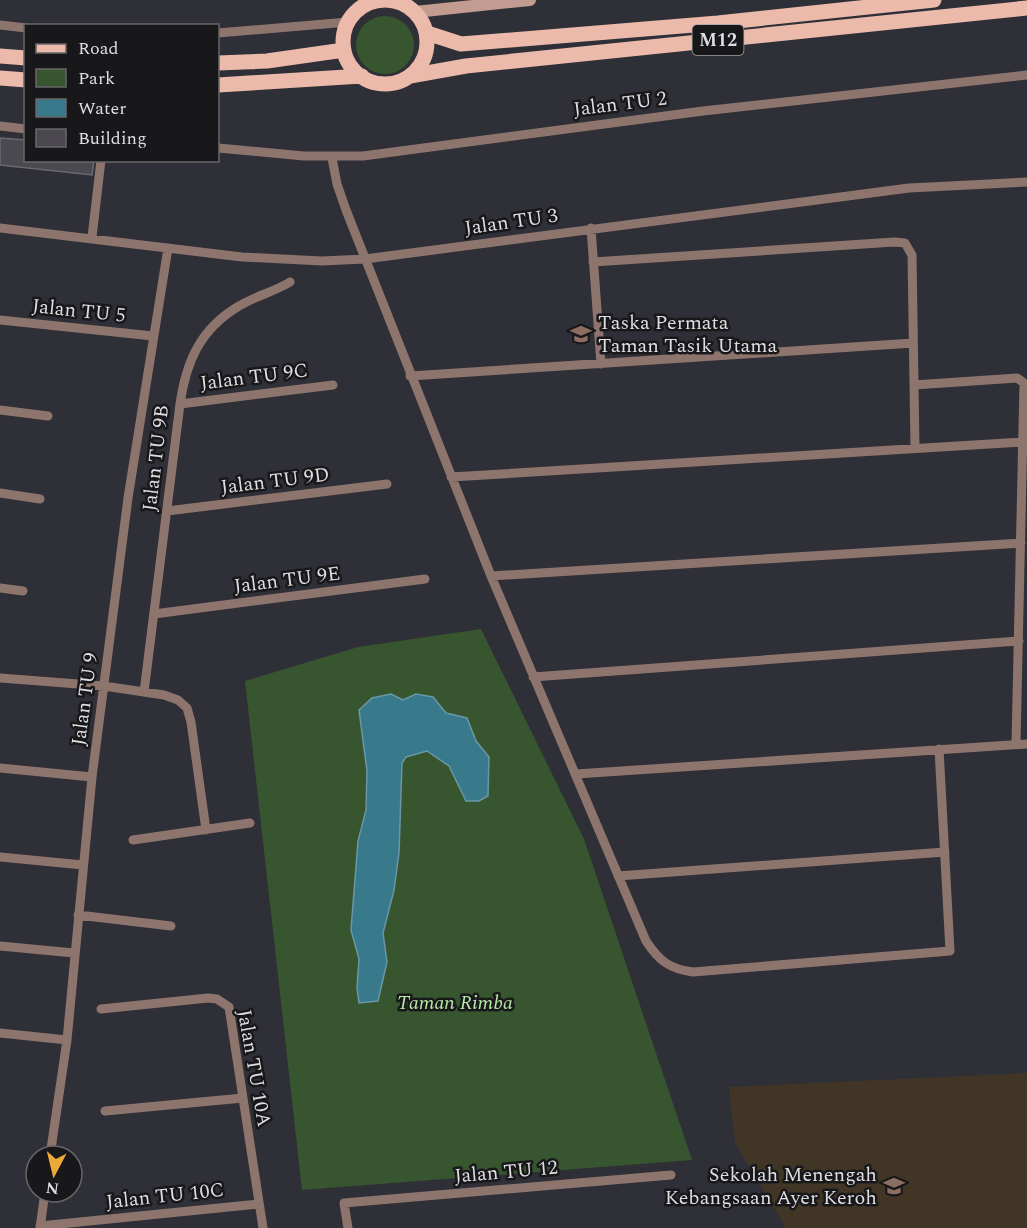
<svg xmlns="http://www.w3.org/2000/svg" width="1027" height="1228" viewBox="0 0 1027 1228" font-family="Spectral,serif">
	<rect width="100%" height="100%" fill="#2f2f37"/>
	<!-- education -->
	<path fill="#413626" d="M 1027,1073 L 1027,1228 L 786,1228 L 735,1143 L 729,1087 Z"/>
	<!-- green -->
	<path fill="#37552e" d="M356 45a29 29 0 1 1 58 0a29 29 0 1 1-58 0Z
		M 481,629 L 584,839 L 692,1160 L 302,1190 L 245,681 L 358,647 Z"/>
	<!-- water -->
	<path fill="#38798b" stroke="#6a97a5" stroke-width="1.5" d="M 391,694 L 403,700 L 416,694 L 433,697 L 446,713 L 467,718 L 476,741 L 489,757 L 488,796 L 479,801 L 466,801 L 449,766 L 427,751 L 406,757 L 402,763 L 399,853 L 394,890 L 383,933 L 387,962 L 378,1001 L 359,1003 L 357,988 L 359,959 L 351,930 L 358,841 L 366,810 L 367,771 L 359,710 L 372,698 Z"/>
	<!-- building -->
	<path fill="#4b4850" stroke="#6b6870" stroke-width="1.5" d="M 0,138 L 26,140 L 26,160 L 94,160 L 92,175 L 0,165 Z"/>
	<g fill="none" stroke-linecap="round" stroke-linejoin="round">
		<!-- street -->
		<path stroke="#8d756e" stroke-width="9" d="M 0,25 L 26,28
			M 218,33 L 348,22
			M 0,126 L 26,129
			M 218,148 L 304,156 L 363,156 L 703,111 L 1027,75
			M 332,158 L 337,184 L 346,210 L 491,576 L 646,941 C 659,961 670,969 693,972 L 950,951 L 939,749
			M 0,228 L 242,257 L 322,261 L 365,259 L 909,188 L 1027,182
			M 591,228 L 601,364
			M 92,237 L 101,160
			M 593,262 L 894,242 L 905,243 L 912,255 L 915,448
			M 0,320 L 153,336
			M 410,376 L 913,343
			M 914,385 L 1017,378 L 1024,383 L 1016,744
			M 180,404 L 333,385
			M 0,410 L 48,416
			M 451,477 L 1023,442
			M 0,493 L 40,499
			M 167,511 L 387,484
			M 491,576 L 1021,543
			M 0,588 L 23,591
			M 154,614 L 425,579
			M 533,677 L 1019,641
			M 0,678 L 104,686 L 164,695 L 178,700 L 187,708 L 191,722 L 206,830
			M 144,692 L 180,404 C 186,362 200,329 239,306 C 255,296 274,292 290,282
			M 0,768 L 92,777
			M 576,774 L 1027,744
			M 133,840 L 250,823
			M 0,857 L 83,865
			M 618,876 L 945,852
			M 78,915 L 171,926
			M 0,946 L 74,953
			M 101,1009 L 208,998 L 217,999 L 229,1007 L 263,1228
			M 0,1033 L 67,1040
			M 105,1111 L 243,1098
			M 50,1156 L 67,1040 L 92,777 L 128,498 L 168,248
			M 40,1226 L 259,1204
			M 40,1228 L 45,1192
			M 348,1228 L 344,1203 L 671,1175"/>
		<!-- secondary -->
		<path stroke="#c29c91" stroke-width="12" d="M 370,0 L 370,3
			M 415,12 L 530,0"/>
		<!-- primary -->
		<path stroke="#ebbaab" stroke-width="15" d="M343 42a42 42 0 1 1 84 0a42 42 0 1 1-84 0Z
			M 427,33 L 461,44 L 718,23 L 934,0
			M 0,56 L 26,58
			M 218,63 L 267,61 L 344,50
			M 410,76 L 466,66 L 1027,8
			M 0,78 L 26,80
			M 218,85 L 362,76"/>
	</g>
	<!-- icons -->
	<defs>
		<symbol id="school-bare" viewBox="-9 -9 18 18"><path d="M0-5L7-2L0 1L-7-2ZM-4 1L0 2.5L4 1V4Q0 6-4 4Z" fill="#8d6e63" stroke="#18181b" stroke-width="2.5" paint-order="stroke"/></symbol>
	</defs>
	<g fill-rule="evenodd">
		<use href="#school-bare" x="566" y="319" width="30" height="30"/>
		<use href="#school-bare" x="879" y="1171" width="30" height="30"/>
	</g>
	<g text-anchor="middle" stroke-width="5" stroke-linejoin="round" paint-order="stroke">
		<!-- shield labels -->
		<rect fill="#18181b" stroke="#a2a2a6" stroke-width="1.5" x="692.5" y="25" width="51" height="30" rx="4.5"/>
		<g font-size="18" font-weight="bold" fill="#dddde2">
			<text x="718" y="46">M12</text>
		</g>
		<!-- street labels -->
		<g font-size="20" fill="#dddde2" stroke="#18181b">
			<text transform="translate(620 103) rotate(-7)" y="7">Jalan TU 2</text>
			<text transform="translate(511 221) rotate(-8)" y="7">Jalan TU 3</text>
			<text transform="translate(79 310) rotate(6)" y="7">Jalan TU 5</text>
			<text transform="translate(254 376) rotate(-7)" y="7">Jalan TU 9C</text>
			<text transform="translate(155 458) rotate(-83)" y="7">Jalan TU 9B</text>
			<text transform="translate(275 480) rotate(-7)" y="7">Jalan TU 9D</text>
			<text transform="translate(287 579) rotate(-7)" y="7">Jalan TU 9E</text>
			<text transform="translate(84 699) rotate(-82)" y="7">Jalan TU 9</text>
			<text transform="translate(255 1068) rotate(80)" y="7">Jalan TU 10A</text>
			<text transform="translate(506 1171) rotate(-5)" y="7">Jalan TU 12</text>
			<text transform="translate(165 1195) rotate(-6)" y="7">Jalan TU 10C</text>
		</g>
		<!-- poi labels -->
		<g font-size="20" fill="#dddde2" stroke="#18181b" text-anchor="start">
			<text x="598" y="329">Taska Permata<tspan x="598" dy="23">Taman Tasik Utama</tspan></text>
			<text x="877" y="1181" text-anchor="end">Sekolah Menengah<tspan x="877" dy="23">Kebangsaan Ayer Keroh</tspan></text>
		</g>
		<!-- park labels -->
		<g font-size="20" font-style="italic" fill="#b6e8a8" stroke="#18181b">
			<text x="455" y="1009">Taman Rimba</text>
		</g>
	</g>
	<!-- legend -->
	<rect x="24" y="24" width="195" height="138" fill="#18181b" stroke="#67676b" stroke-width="1.5"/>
	<rect x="36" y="44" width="30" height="9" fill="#ebbaab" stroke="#67676b" stroke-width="1.5"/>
	<text x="78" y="54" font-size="18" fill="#dddde2">Road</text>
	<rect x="36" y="69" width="30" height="18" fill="#37552e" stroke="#67676b" stroke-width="1.5"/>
	<text x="78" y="84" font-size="18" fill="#dddde2">Park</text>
	<rect x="36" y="99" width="30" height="18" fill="#38798b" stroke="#67676b" stroke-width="1.5"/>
	<text x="78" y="114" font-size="18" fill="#dddde2">Water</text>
	<rect x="36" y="129" width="30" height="18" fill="#4b4850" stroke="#67676b" stroke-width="1.5"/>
	<text x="78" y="144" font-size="18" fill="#dddde2">Building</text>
	<!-- north arrow -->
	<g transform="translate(54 1174) rotate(187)"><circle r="28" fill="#18181b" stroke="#67676b" stroke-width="1.5"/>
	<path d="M0-4.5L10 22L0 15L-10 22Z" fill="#eba93a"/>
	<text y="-9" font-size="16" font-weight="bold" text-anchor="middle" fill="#dddde2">N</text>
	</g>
</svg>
